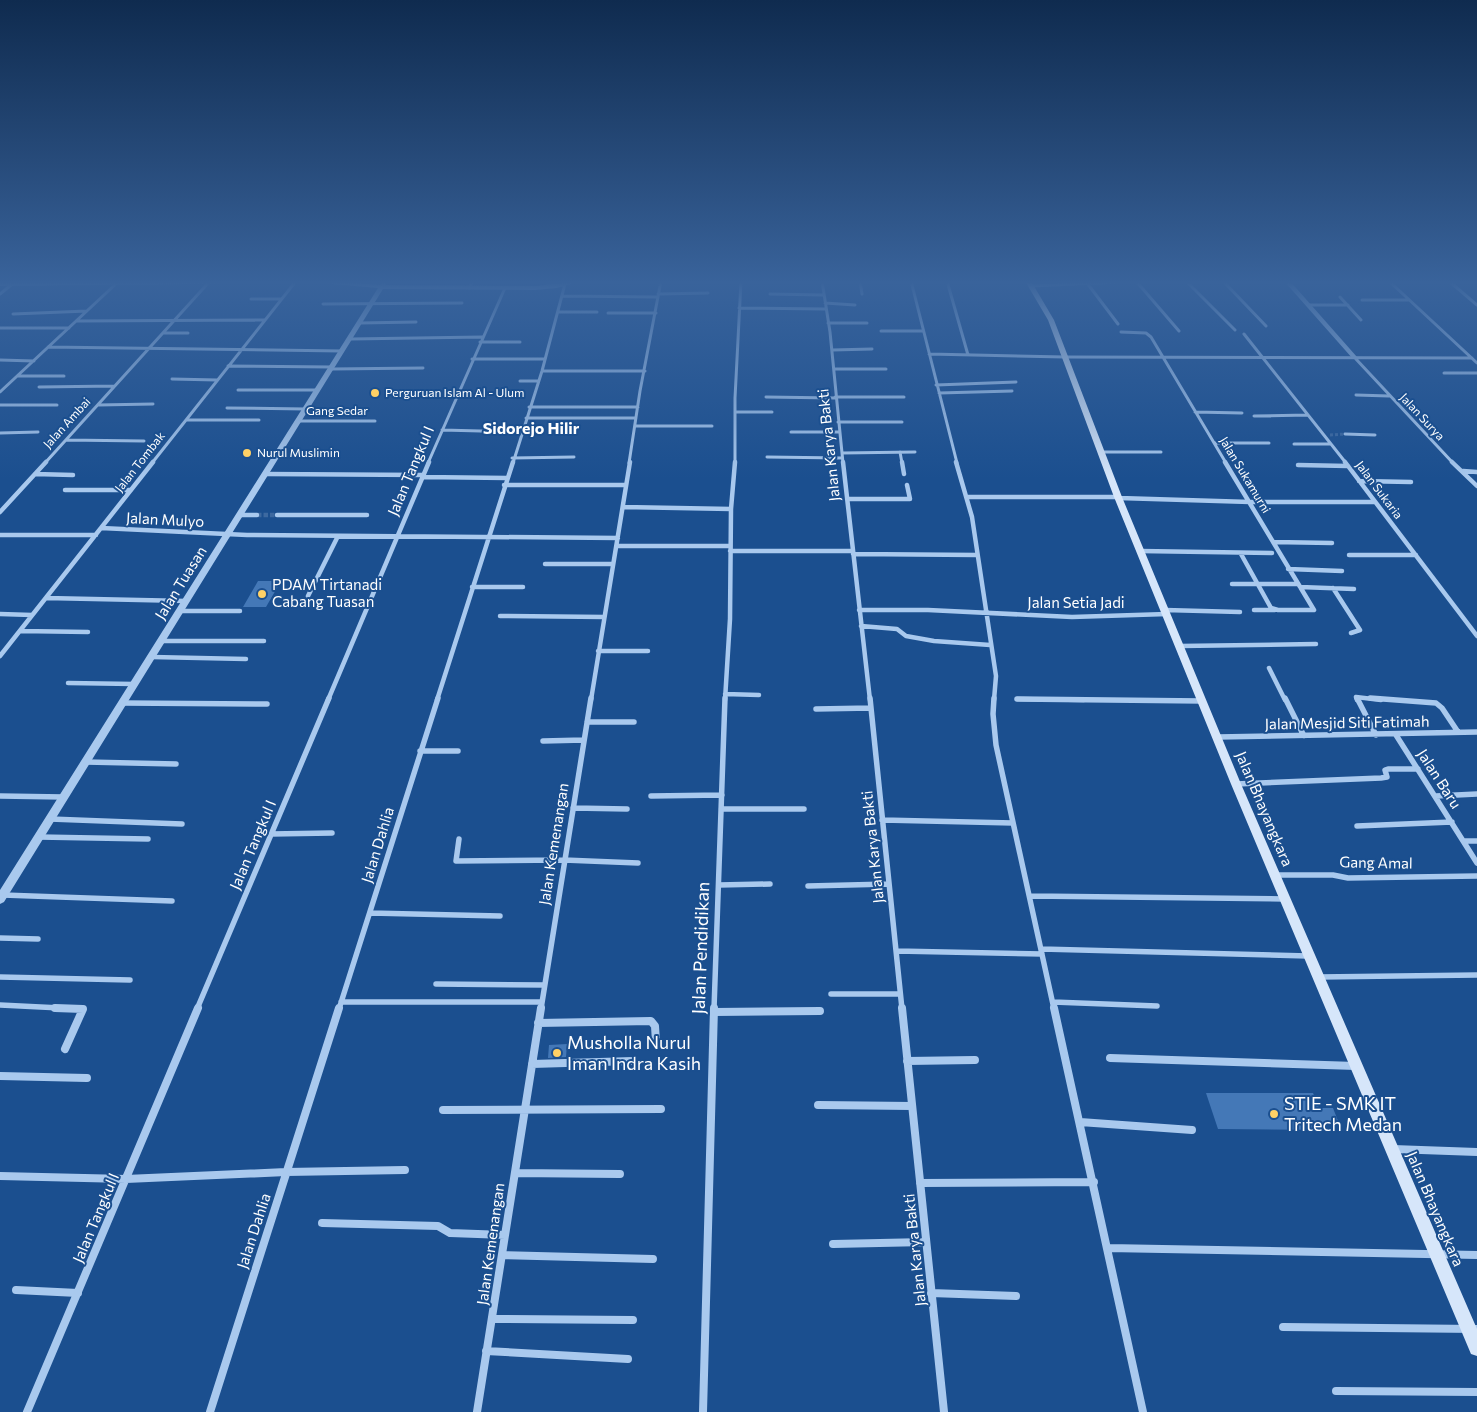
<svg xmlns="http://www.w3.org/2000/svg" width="1477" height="1412" viewBox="0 0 1477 1412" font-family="Commissioner,sans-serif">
	<rect width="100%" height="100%" fill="#1b4f8f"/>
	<!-- building -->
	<path fill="#4478b7" d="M 258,581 L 281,581 L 266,607 L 243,607 Z
		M 567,1044 L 566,1057 L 548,1058 L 549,1045 Z
		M 1206,1093 L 1313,1093 L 1319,1108 L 1333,1108 L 1338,1121 L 1324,1121 L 1328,1130 L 1218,1129 Z"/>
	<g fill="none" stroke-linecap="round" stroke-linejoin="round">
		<!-- minor-tunnel-far1 -->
		<path stroke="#3d69a0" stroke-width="3" stroke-dasharray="3 2" stroke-linecap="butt" d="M 1330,435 L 1345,434"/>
		<!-- minor-tunnel -->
		<path stroke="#3d69a0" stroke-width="4.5" stroke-dasharray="4.5 2" stroke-linecap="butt" d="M 257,515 L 277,515"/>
		<!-- minor-far3 -->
		<path stroke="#a9c9ee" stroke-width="3" d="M 822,281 L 830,332 L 843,463
			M 860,281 L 862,294
			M 911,281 L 957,463
			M 947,281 L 968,355
			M 1136,281 L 1179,331
			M 1186,281 L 1235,330
			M 1223,281 L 1266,326
			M 1389,281 L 1477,363
			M 1449,281 L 1477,305
			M 750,282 L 822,282
			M 1087,283 L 1118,324
			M 1031,286 L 1140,281
			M 469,288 L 473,281
			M 0,294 L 16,281
			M 658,294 L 708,293
			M 770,294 L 824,295
			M 563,296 L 657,297
			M 1340,297 L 1361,320
			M 251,299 L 281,299
			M 1362,300 L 1409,300
			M 825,303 L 855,305
			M 323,304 L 462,303
			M 1309,305 L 1348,305
			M 739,308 L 826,309
			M 559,312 L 597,312
			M 608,313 L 656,313
			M 13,314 L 87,311
			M 77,321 L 264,320
			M 359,323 L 416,322
			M 828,323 L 867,323
			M 0,328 L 69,328
			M 881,331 L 923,331
			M 1121,332 L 1146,333 L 1151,337 L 1226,463
			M 163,333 L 188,333
			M 1244,334 L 1346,463
			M 350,339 L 482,337
			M 480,342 L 520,342
			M 48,347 L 342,351
			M 832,350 L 872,349
			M 929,354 L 1065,357 L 1472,358
			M 1355,358 L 1453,463
			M 472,359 L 544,359
			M 0,360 L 34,361
			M 228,366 L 332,367
			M 331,369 L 423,368
			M 834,369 L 886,369
			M 542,371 L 645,371
			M 1444,373 L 1477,373
			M 18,376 L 64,376
			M 172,379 L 217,380
			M 520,381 L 538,381
			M 936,385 L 1016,382
			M 39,387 L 115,386
			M 238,390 L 318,390
			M 0,392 L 119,281
			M 939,393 L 1012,391
			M 1356,395 L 1389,396
			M 766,397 L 835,398
			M 835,397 L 904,397
			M 0,405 L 57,405
			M 98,405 L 153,404
			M 529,407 L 638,407
			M 227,408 L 306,409
			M 735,412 L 772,412
			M 1195,412 L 1242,413
			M 1254,416 L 1308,415
			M 526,418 L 636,418
			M 187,420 L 259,420
			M 299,421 L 375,421
			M 838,422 L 902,422
			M 635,426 L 712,426
			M 442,430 L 522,432
			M 791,432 L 839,432
			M 0,433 L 38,432
			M 1345,434 L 1375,435
			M 66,440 L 144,441
			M 1215,443 L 1269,443
			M 1294,444 L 1331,444
			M 900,452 L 902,463
			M 1101,452 L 1161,452
			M 842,453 L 915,452
			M 767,457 L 842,458
			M 512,458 L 574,457
			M 45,463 L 210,281
			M 152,463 L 296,281
			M 428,463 L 505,288
			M 513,463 L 542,371 L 565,284
			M 629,463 L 640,391 L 661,281
			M 735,463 L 735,398 L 741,281"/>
		<!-- minor-far2 -->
		<path stroke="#a9c9ee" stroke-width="4.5" d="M 843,462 L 870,700
			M 902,462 L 904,474
			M 956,462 L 972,517 L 996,676 L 994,700
			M 1225,462 L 1314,610 L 1278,610 L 1271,608 L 1241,554
			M 1345,462 L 1477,636
			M 1452,462 L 1477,486
			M 1298,465 L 1348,466
			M 1463,471 L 1477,472
			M 35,474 L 73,475
			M 265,474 L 423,475
			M 422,477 L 507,478
			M 1359,481 L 1411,482
			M 504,485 L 626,485
			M 65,490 L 131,490
			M 967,497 L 1118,497
			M 1119,498 L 1250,502 L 1375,502
			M 847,499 L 910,499 L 907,485
			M 623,507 L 731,509
			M 0,512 L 46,462
			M 240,515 L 257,515
			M 277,515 L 367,515
			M 101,528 L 247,535 L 618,538
			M 0,535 L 96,535
			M 1273,542 L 1332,543
			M 617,546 L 730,546
			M 730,551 L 853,551
			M 1140,551 L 1272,553
			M 853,554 L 977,555
			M 1349,555 L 1416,555
			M 545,564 L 612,564
			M 1288,569 L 1342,571
			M 1232,584 L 1297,584
			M 472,587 L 523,587
			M 1300,587 L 1354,589
			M 1333,588 L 1360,630 L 1351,633
			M 308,596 L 338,536
			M 46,598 L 186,601
			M 859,610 L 928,610 L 1072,617 L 1167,614
			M 1165,610 L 1240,612
			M 1254,610 L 1275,610
			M 180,611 L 240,611
			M 0,614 L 32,615
			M 500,616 L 604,617
			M 861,626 L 897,629 L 906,636 L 934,641 L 990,645
			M 20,631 L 88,632
			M 162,641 L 264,641
			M 1180,646 L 1316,644
			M 598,651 L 648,651
			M 0,656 L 153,462
			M 152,657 L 246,659
			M 1269,668 L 1285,700
			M 68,683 L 134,684
			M 725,694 L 759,695
			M 1017,699 L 1084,700
			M 328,700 L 429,462
			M 437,700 L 513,462
			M 591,700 L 630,462
			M 725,700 L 730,619 L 731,509 L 735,462
			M 1357,700 L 1356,697 L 1381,700"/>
		<!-- minor-far1 -->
		<path stroke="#a9c9ee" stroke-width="5.5" d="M 870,698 L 902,1009
			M 994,698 L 993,714 L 996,745 L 1054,1009
			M 1285,698 L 1304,736
			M 1357,698 L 1376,735
			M 1370,698 L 1436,703 L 1442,708 L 1458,732
			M 1017,699 L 1202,701
			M 122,703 L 267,704
			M 816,709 L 871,708
			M 587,722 L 634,722
			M 1396,735 L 1477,863
			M 1218,737 L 1477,732
			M 543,741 L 584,740
			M 420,751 L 458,751
			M 86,762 L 176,764
			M 1236,784 L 1381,778 L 1387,777 L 1385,770 L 1388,769 L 1418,769
			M 0,796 L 63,797
			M 651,796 L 722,795
			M 1436,796 L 1477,794
			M 573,808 L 627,809
			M 721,809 L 804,809
			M 50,819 L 182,824
			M 882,820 L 1013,823
			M 1357,826 L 1452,822
			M 271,834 L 332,833
			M 39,837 L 148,839
			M 459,839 L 456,861 L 564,860 L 638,863
			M 1464,841 L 1477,841
			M 1276,875 L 1333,875 L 1348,878 L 1477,876
			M 719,885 L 770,884
			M 808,886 L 889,884
			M 3,895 L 172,901
			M 1030,896 L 1285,899
			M 370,913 L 500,916
			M 0,938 L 38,939
			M 1041,949 L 1308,956
			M 896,951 L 1042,954
			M 0,977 L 130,980
			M 1319,977 L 1477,975
			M 436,984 L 544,985
			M 831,994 L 900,994
			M 341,1002 L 541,1002
			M 1053,1002 L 1157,1006
			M 0,1005 L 81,1009
			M 197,1009 L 329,698
			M 339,1009 L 438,698
			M 541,1009 L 591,698
			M 714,1009 L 725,698"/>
		<!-- minor -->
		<path stroke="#a9c9ee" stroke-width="8" d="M 55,1008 L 83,1009 L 65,1049
			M 902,1008 L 944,1412
			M 1054,1008 L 1143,1412
			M 714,1012 L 820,1011
			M 538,1023 L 651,1021 L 655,1026 L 656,1042
			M 1110,1058 L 1356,1066
			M 907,1061 L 975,1060
			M 532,1064 L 633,1061
			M 0,1076 L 87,1078
			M 818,1105 L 912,1106
			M 443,1110 L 661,1109
			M 1080,1122 L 1192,1130
			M 1393,1149 L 1477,1152
			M 515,1173 L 620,1174
			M 0,1176 L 126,1179 L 286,1172 L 405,1170
			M 920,1183 L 1094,1182
			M 322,1223 L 438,1226 L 450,1233 L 505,1235
			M 833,1244 L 926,1242
			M 1108,1248 L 1477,1255
			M 502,1255 L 653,1259
			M 16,1290 L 78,1293
			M 931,1293 L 1016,1296
			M 493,1319 L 633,1320
			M 1283,1327 L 1477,1329
			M 486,1351 L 628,1359
			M 1336,1391 L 1477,1392
			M 27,1412 L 198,1008
			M 210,1412 L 339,1008
			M 477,1412 L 541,1008
			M 703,1412 L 714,1008"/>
		<!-- tertiary -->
		<path fill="#a9c9ee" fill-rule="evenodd" d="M 136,281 L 279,281 L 276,283 L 0,286 L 0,282 Z
			M 318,281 L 336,281 L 380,285 L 382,281 L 388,281 L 385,285 L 535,286 L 581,281 L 557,288 L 535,290 L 383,289 L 4,902 L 0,904 L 0,890 L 378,288 L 321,283 Z
			M 1284,281 L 1290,281 L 1357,357 L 1357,359 L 1353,359 Z"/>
		<!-- secondary -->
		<path fill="#d6e6fa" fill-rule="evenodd" d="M 1025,281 L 1031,281 L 1054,320 L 1122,497 L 1241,784 L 1477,1329 L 1477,1356 L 1471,1354 L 1231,784 L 1114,497 L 1048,320 Z"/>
	</g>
	<!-- sky -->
	<linearGradient id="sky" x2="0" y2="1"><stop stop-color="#0f2b4f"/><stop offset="0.59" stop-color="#39639b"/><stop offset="1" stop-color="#39639b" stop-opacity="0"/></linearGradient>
	<rect width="1477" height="479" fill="url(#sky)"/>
	<!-- markers -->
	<g fill="#ffd166" stroke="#1b4f8f" stroke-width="2">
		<circle cx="375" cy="393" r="5"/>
		<circle cx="247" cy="453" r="5"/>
		<circle cx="262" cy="594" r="5"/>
		<circle cx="557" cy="1053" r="5"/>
		<circle cx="1274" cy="1114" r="5"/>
	</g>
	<g text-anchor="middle" stroke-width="4" stroke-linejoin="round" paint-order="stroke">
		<!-- far-poi labels -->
		<g font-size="12" fill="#fff" stroke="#1b4f8f" text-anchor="start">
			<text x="385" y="397">Perguruan Islam Al - Ulum</text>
			<text x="257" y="457">Nurul Muslimin</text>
		</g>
		<!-- far-street labels -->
		<g font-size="12" fill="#fff" stroke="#1b4f8f">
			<text x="337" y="415">Gang Sedar</text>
			<text transform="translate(1422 417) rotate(47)" y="4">Jalan Surya</text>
			<text transform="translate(67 423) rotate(-48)" y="4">Jalan Ambai</text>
			<text transform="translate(140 462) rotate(-52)" y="4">Jalan Tombak</text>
			<text transform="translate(1245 475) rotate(59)" y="4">Jalan Sukamurni</text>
			<text transform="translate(1379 490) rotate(53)" y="4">Jalan Sukaria</text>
		</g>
		<!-- street labels -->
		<g font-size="15" fill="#fff" stroke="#1b4f8f">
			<text transform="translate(829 445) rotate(-96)" y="5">Jalan Karya Bakti</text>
			<text transform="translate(411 471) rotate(-67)" y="5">Jalan Tangkul I</text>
			<text transform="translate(165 520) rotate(3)" y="5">Jalan Mulyo</text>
			<text transform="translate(181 583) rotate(-58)" y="5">Jalan Tuasan</text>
			<text x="1076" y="608">Jalan Setia Jadi</text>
			<text transform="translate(1347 723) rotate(-1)" y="5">Jalan Mesjid Siti Fatimah</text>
			<text transform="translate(1439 779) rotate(57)" y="5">Jalan Baru</text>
			<text transform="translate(1264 809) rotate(67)" y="5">Jalan Bhayangkara</text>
			<text transform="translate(554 844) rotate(-81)" y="5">Jalan Kemenangan</text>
			<text transform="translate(253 845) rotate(-67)" y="5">Jalan Tangkul I</text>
			<text transform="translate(378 845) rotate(-73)" y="5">Jalan Dahlia</text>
			<text transform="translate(873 847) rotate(-96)" y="5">Jalan Karya Bakti</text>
			<text transform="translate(1376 863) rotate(1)" y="5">Gang Amal</text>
			<text transform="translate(1435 1209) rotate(67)" y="5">Jalan Bhayangkara</text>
			<text transform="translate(96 1218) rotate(-67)" y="5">Jalan Tangkul I</text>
			<text transform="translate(254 1231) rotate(-72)" y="5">Jalan Dahlia</text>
			<text transform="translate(491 1244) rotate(-82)" y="5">Jalan Kemenangan</text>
			<text transform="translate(915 1250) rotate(-96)" y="5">Jalan Karya Bakti</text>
		</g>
		<!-- poi labels -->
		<g font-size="15" fill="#fff" stroke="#1b4f8f" text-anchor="start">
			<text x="272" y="590">PDAM Tirtanadi<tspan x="272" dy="17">Cabang Tuasan</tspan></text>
		</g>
		<!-- far-district labels -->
		<g font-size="16" font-weight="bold" fill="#fff" stroke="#1b4f8f">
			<text x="531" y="434">Sidorejo Hilir</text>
		</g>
		<!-- near-street labels -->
		<g font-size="18" fill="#fff" stroke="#1b4f8f">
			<text transform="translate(701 948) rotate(-88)" y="6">Jalan Pendidikan</text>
		</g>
		<!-- near-poi labels -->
		<g font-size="18" fill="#fff" stroke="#1b4f8f" text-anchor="start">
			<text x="567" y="1049">Musholla Nurul<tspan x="567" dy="21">Iman Indra Kasih</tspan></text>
			<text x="1284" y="1110">STIE - SMK IT<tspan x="1284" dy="21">Tritech Medan</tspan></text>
		</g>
	</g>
</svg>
